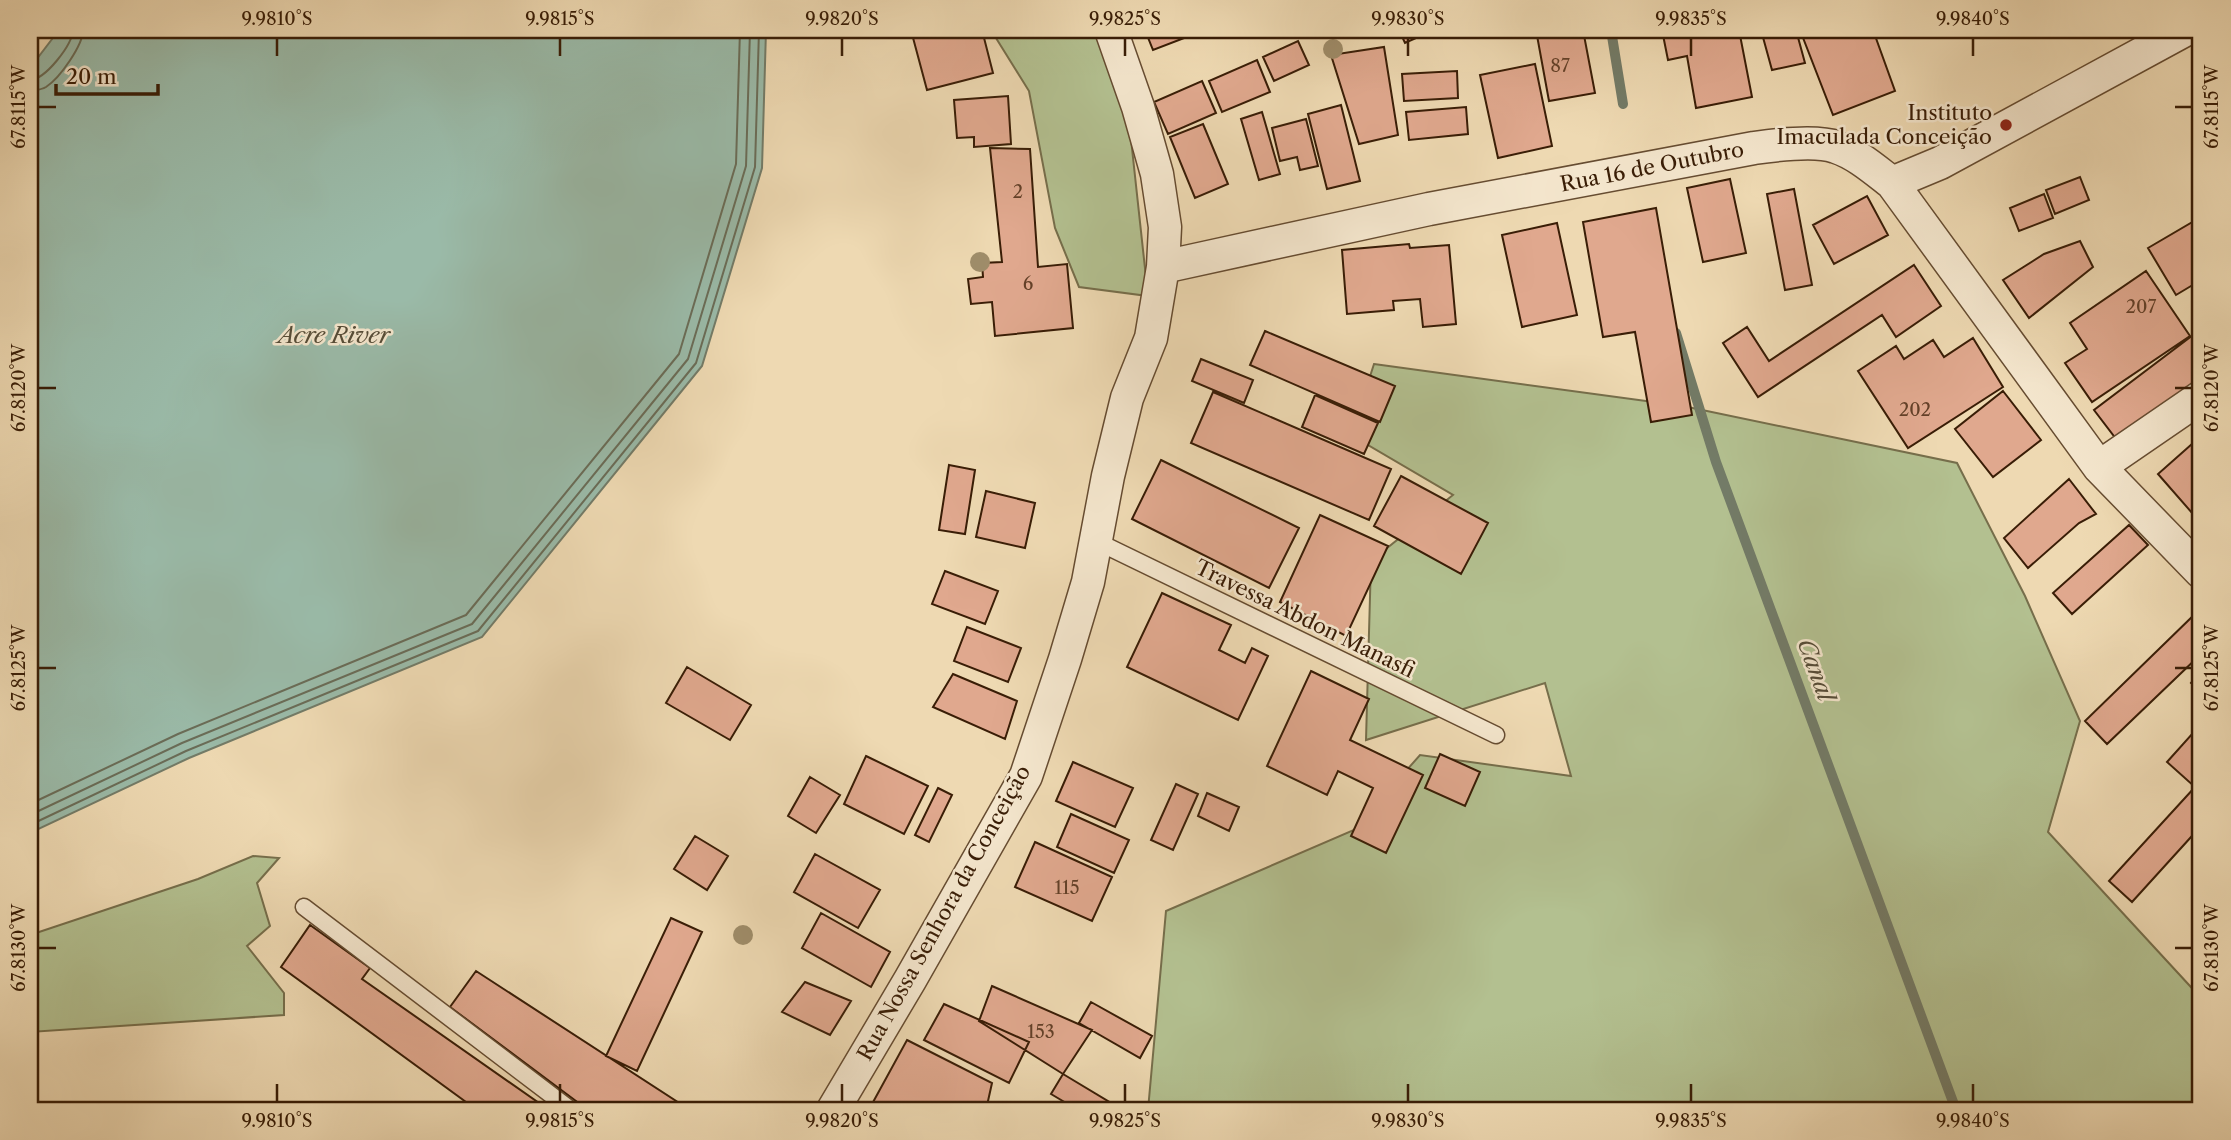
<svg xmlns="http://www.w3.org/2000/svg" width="2231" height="1140" viewBox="0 0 2231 1140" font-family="'Libre Caslon Text',serif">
	<rect width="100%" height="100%" fill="#eed9b2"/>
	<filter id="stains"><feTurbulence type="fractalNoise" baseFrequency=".00286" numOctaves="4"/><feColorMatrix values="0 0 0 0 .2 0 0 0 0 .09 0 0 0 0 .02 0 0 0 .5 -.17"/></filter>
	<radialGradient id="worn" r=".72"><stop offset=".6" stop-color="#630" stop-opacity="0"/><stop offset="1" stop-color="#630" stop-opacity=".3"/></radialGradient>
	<!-- green -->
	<path fill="#b3c090" stroke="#766e4b" stroke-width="2" d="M 991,30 L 1095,30 L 1126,93 L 1148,296 L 1079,287 L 1055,228 L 1029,91 Z
		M 1374,364 L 1683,406 L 1957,463 L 2025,596 L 2080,721 L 2048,832 L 2201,998 L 2201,1110 L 1148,1110 L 1166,911 L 1354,830 L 1420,755 L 1571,776 L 1545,683 L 1366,740 L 1371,561 L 1453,495 L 1351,435 Z
		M 253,856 L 279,858 L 257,883 L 270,926 L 247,946 L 284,993 L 284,1015 L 30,1032 L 30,935 L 198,879 Z"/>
	<!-- water -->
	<path fill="#9abaa8" stroke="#737b67" stroke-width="2" d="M 59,30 L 766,30 L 762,168 L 702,366 L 482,637 L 189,758 L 30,833 L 30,68 Z"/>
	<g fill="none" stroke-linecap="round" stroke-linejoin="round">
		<!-- shore -->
		<path stroke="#6a6c57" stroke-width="2" d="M 30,80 C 46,79 72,45 73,30
			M 30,91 C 36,90 41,90 46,87 C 60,78 83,45 83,30
			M 30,804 L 178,734 L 466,615 L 679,354 L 736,164 L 740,30
			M 30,815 L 182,743 L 472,624 L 688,359 L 746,166 L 750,30
			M 30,825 L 186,751 L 478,631 L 696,363 L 755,167 L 759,30"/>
		<!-- stream -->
		<path stroke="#737b67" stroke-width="10" d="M 1611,30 L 1623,104
			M 1676,333 L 1716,462 L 1956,1110"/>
	</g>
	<!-- building -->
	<path fill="#e0a88e" stroke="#391d06" stroke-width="2" d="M 928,30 L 982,30 L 993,73 L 927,90 L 912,34 Z
		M 1145,30 L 1205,30 L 1153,50 Z
		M 1399,30 L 1434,30 L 1405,43 Z
		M 1536,30 L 1583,30 L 1595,93 L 1549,101 Z
		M 1662,30 L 1739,30 L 1752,97 L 1696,108 L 1687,56 L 1668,60 Z
		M 1761,30 L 1796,30 L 1805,63 L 1772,70 Z
		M 1800,30 L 1873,30 L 1895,91 L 1833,115 Z
		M 1298,41 L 1309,65 L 1274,81 L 1263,57 Z
		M 1384,47 L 1398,135 L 1359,144 L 1331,55 Z
		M 1257,60 L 1270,92 L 1222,112 L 1209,81 Z
		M 1535,64 L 1552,146 L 1498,158 L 1480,75 Z
		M 1457,71 L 1458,98 L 1404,101 L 1402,74 Z
		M 1202,81 L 1216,113 L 1168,134 L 1154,102 Z
		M 1008,96 L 1011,144 L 974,147 L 974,137 L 957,138 L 954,100 Z
		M 1341,105 L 1360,181 L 1327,189 L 1308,114 Z
		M 1466,107 L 1468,134 L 1409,140 L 1406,112 Z
		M 1262,112 L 1280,174 L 1259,180 L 1241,119 Z
		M 1306,119 L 1318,166 L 1300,170 L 1297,157 L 1280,161 L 1272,128 Z
		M 1203,124 L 1228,184 L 1195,198 L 1170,137 Z
		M 990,148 L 1030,149 L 1038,267 L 1067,264 L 1073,328 L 995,336 L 992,302 L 971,304 L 968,279 L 983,277 L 982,263 L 1002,262 Z
		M 2080,177 L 2089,200 L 2055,214 L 2046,190 Z
		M 1730,179 L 1746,253 L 1703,262 L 1687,188 Z
		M 1794,189 L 1812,285 L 1785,290 L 1767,194 Z
		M 2044,194 L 2053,218 L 2019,231 L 2010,208 Z
		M 1867,196 L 1888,235 L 1834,264 L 1813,225 Z
		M 1656,208 L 1692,415 L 1651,422 L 1635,332 L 1603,337 L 1583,222 Z
		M 2201,217 L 2201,280 L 2176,295 L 2148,248 Z
		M 1557,223 L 1577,315 L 1522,327 L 1502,235 Z
		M 2080,241 L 2093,267 L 2029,318 L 2003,280 L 2044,254 Z
		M 1409,244 L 1410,248 L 1449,245 L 1456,324 L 1423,327 L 1420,299 L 1393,301 L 1394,310 L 1347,314 L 1342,250 Z
		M 1914,265 L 1941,306 L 1896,337 L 1882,315 L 1758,397 L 1723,343 L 1747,327 L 1769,361 Z
		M 2146,271 L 2190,336 L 2092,402 L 2065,363 L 2087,349 L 2070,323 Z
		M 2201,329 L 2201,383 L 2120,444 L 2094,410 Z
		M 1265,331 L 1395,386 L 1380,422 L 1250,365 Z
		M 1973,338 L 2003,387 L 1908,448 L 1858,371 L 1896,346 L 1904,359 L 1933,340 L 1944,357 Z
		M 1201,359 L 1253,380 L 1244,403 L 1192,381 Z
		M 2003,391 L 2041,440 L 1993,477 L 1955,429 Z
		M 1213,392 L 1391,469 L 1369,520 L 1191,443 Z
		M 1315,395 L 1378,423 L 1364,454 L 1302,427 Z
		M 2201,436 L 2201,507 L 2193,514 L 2158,474 Z
		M 1161,460 L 1299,528 L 1269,588 L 1132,519 Z
		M 949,465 L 975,470 L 965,534 L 939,530 Z
		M 1401,476 L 1488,523 L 1461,574 L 1374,526 Z
		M 2069,479 L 2096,514 L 2079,523 L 2028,568 L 2004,538 Z
		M 986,491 L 1035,503 L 1025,548 L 976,537 Z
		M 1320,515 L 1388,546 L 1346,636 L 1280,602 Z
		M 2129,525 L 2148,545 L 2072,614 L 2053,593 Z
		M 945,571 L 998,591 L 985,624 L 932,604 Z
		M 1162,593 L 1231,625 L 1219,650 L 1245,663 L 1252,648 L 1268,656 L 1238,720 L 1127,667 Z
		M 2196,613 L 2201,618 L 2201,654 L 2107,744 L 2085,721 Z
		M 967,627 L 1021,648 L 1008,682 L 954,661 Z
		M 687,667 L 751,705 L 730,740 L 666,703 Z
		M 1311,671 L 1369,699 L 1350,740 L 1423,775 L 1386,853 L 1351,836 L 1373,788 L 1338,771 L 1327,795 L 1267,766 Z
		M 2201,671 L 2201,692 L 2191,683 Z
		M 953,674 L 1017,701 L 1005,739 L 933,707 Z
		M 2201,724 L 2201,826 L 2132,902 L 2109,881 L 2195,787 L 2167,762 Z
		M 1440,754 L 1480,772 L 1465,806 L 1425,788 Z
		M 866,756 L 928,786 L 904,834 L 844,804 Z
		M 1073,762 L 1133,788 L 1115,827 L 1056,801 Z
		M 810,777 L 840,795 L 816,833 L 788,816 Z
		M 1176,784 L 1198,794 L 1173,850 L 1151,840 Z
		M 938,788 L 952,795 L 929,842 L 915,835 Z
		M 1207,793 L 1239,807 L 1229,831 L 1198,816 Z
		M 1071,814 L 1129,840 L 1114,873 L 1057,847 Z
		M 695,836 L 728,856 L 707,890 L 674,869 Z
		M 1035,842 L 1112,877 L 1092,921 L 1015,887 Z
		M 815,854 L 880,890 L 858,928 L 794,892 Z
		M 821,913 L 890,952 L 871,987 L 802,948 Z
		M 671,918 L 702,932 L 637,1071 L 606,1056 Z
		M 310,925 L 370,968 L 362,979 L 549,1110 L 477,1110 L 281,967 Z
		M 476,971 L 690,1110 L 588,1110 L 450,1007 Z
		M 805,982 L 851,1001 L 830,1035 L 782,1012 Z
		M 992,986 L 1092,1030 L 1063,1074 L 979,1021 Z
		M 1091,1002 L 1152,1036 L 1140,1058 L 1079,1023 Z
		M 944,1004 L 1029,1042 L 1009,1083 L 924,1040 Z
		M 907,1040 L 992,1083 L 986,1110 L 887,1110 L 872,1104 Z
		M 1063,1074 L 1116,1106 L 1114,1110 L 1078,1110 L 1051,1094 Z"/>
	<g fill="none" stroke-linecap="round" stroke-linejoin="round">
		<defs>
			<path id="lane" d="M 1096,541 L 1496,735
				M 304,907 L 571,1110"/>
			<path id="street" d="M 1892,183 L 1940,163 L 2185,30
				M 1163,267 L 1429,209 L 1754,148 C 1775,145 1817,140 1836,147 C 1857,154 1875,170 1892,183 L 2099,467 L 2201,572
				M 2099,467 L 2201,397
				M 833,1110 L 910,980 L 1026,776 L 1065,659 L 1088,582 L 1108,476 L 1127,398 L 1151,338 L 1163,267 L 1165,227 L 1157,174 L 1138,107 L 1111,30"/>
		</defs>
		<!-- lane casing -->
		<use href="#lane" stroke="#664c31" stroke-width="19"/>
		<!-- street casing -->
		<use href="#street" stroke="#664c31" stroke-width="35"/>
		<!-- lane -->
		<use href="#lane" stroke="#f4e6cd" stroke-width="16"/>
		<!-- street -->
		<use href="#street" stroke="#f4e6cd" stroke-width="32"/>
	</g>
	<!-- trees -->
	<g fill="#9f8d6a">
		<circle cx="1333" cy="49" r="10"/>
		<circle cx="980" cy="262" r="10"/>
		<circle cx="743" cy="935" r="10"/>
	</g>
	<!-- ticks -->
	<path fill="none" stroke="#391d06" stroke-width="2.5" d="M 277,38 L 277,56M 560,38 L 560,56M 842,38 L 842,56M 1125,38 L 1125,56M 1408,38 L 1408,56M 1691,38 L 1691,56M 1973,38 L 1973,56M 38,107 L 56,107M 2175,107 L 2192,107M 38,388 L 56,388M 2175,388 L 2192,388M 38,668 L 56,668M 2175,668 L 2192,668M 38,948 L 56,948M 2175,948 L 2192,948M 277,1084 L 277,1102M 560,1084 L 560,1102M 842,1084 L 842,1102M 1125,1084 L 1125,1102M 1408,1084 L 1408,1102M 1691,1084 L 1691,1102M 1973,1084 L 1973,1102"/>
	<!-- markers -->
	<circle fill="#8f2418" stroke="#f4e6cd" stroke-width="2.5" cx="2006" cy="125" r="7"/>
	<g text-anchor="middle" stroke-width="5" stroke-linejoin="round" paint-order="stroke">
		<!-- number labels -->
		<g font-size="18" fill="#634028">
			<text x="1560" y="72">87</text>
			<text x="1018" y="198">2</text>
			<text x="1028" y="290">6</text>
			<text x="2141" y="313">207</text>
			<text x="1915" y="416">202</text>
			<text x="1067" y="894">115</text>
			<text x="1041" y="1038">153</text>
		</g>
		<!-- poi labels -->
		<g font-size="21" fill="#391d06" stroke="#f4e6cd" text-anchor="end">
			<text x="1992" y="120">Instituto<tspan x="1992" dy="24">Imaculada Conceição</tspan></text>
		</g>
		<!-- street labels -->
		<g font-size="21" fill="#391d06" stroke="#f4e6cd">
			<text transform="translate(1652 167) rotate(-11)" y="7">Rua 16 de Outubro</text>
			<text transform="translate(1305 619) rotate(26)" y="7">Travessa Abdon Manasfi</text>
			<text transform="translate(944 913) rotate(-61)" y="7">Rua Nossa Senhora da Conceição</text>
		</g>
		<!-- water labels -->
		<g font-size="23" font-style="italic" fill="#564c37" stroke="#f4e6cd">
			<text x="334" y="343">Acre River</text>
			<text transform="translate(1816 670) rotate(70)" y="8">Canal</text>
		</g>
	</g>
	<!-- margin -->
	<rect width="2231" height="1140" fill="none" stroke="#eed9b2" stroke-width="77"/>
	<!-- scale -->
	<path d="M56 84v10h102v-10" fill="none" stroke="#391d06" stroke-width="3.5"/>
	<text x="66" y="84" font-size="21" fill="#391d06" stroke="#f4e6cd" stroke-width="5" paint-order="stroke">20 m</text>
	<rect x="38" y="38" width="2154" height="1064" fill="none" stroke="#391d06" stroke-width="2.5"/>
	<g font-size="18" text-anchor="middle" fill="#391d06">
		<text x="277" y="25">9.9810°S</text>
		<text x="560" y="25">9.9815°S</text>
		<text x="842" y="25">9.9820°S</text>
		<text x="1125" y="25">9.9825°S</text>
		<text x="1408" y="25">9.9830°S</text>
		<text x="1691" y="25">9.9835°S</text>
		<text x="1973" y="25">9.9840°S</text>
		<text transform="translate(2212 107) rotate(-90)" y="6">67.8115°W</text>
		<text transform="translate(19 107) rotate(-90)" y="6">67.8115°W</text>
		<text transform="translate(2212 388) rotate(-90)" y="6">67.8120°W</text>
		<text transform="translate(19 388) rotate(-90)" y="6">67.8120°W</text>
		<text transform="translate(2212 668) rotate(-90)" y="6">67.8125°W</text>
		<text transform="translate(19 668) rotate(-90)" y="6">67.8125°W</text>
		<text transform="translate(2212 948) rotate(-90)" y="6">67.8130°W</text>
		<text transform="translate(19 948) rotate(-90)" y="6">67.8130°W</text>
		<text x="277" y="1127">9.9810°S</text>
		<text x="560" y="1127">9.9815°S</text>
		<text x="842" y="1127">9.9820°S</text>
		<text x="1125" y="1127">9.9825°S</text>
		<text x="1408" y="1127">9.9830°S</text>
		<text x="1691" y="1127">9.9835°S</text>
		<text x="1973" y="1127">9.9840°S</text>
	</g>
	<rect width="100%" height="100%" filter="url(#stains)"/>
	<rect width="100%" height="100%" fill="url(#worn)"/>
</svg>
